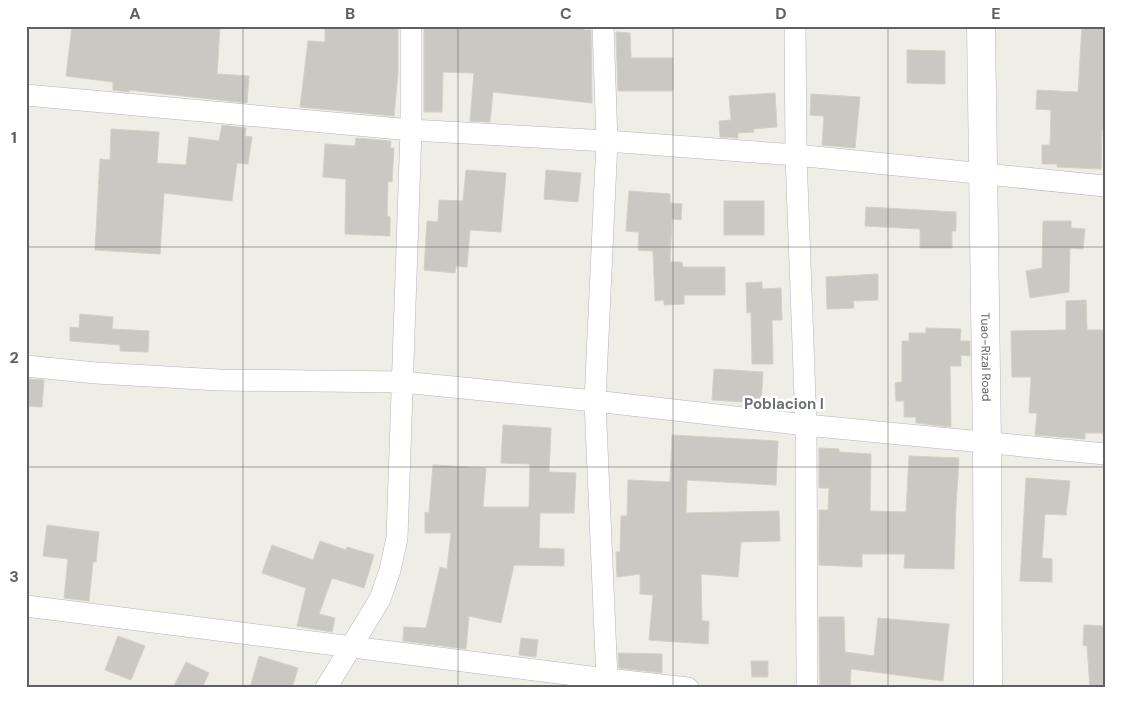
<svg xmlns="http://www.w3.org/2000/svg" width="1131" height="714" viewBox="0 0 1131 714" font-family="'DM Sans',sans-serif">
	<rect width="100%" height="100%" fill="#eeede6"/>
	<!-- building -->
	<path fill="#cac8c2" stroke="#d3d0c4" d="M 72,26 L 220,26 L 217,74 L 249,76 L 247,103 L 129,90 L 129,92 L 113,90 L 113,82 L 66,76 Z
		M 325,26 L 398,26 L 398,73 L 394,116 L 300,107 L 308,41 L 325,42 Z
		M 424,26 L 584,26 L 584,30 L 591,30 L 592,103 L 493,92 L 490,122 L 470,121 L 474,73 L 443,72 L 442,112 L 424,112 Z
		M 1082,26 L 1105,26 L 1105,129 L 1102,129 L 1101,169 L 1057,167 L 1057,164 L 1042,164 L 1042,145 L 1050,145 L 1051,110 L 1036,109 L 1037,90 L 1078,92 Z
		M 616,32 L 630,33 L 631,58 L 673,58 L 673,91 L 618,91 Z
		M 907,50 L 945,51 L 945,84 L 907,83 Z
		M 775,93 L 777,127 L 753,129 L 754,132 L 738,133 L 738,138 L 720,137 L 719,121 L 731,120 L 729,96 Z
		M 811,94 L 860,97 L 855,148 L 822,145 L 824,116 L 810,115 Z
		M 222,125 L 246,128 L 245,136 L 252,137 L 248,164 L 237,163 L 232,201 L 164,193 L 160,254 L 95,250 L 100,159 L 110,160 L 111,129 L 159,132 L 157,163 L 186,165 L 189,137 L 219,141 Z
		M 356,138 L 391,141 L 390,148 L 394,148 L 392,182 L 388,181 L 387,216 L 390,217 L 390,236 L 345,234 L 346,179 L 323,177 L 325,144 L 355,146 Z
		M 466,170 L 506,173 L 501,232 L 470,230 L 467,267 L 456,266 L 455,273 L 424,270 L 427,221 L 438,222 L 439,200 L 463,201 Z
		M 546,170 L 581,173 L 578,202 L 544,199 Z
		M 629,191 L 670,194 L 670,203 L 682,204 L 681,220 L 672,219 L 670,262 L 682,262 L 683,267 L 725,267 L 725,295 L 684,295 L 684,304 L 664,305 L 664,300 L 655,301 L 653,251 L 638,250 L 639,232 L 626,231 Z
		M 724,201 L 764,201 L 764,235 L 724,235 Z
		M 866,207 L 956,212 L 956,231 L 952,231 L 952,248 L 920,248 L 920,229 L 865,226 Z
		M 1043,221 L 1071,221 L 1071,228 L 1085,229 L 1083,249 L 1070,248 L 1069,292 L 1030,298 L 1026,271 L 1042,268 Z
		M 878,274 L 878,300 L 853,301 L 854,308 L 827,309 L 826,277 Z
		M 762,282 L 762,289 L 781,288 L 782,320 L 772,320 L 773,364 L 752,364 L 751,312 L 747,313 L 746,283 Z
		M 1086,300 L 1087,330 L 1105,330 L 1105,433 L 1085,433 L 1085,439 L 1035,435 L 1037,413 L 1029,413 L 1031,377 L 1012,377 L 1011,331 L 1066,330 L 1066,301 Z
		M 80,314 L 113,317 L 112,329 L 149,331 L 148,352 L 120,351 L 120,345 L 70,341 L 70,327 L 79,328 Z
		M 926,328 L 961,329 L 960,341 L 970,341 L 970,356 L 961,355 L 961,366 L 950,366 L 951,427 L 916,423 L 916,417 L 904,417 L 904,401 L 896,401 L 895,383 L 902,382 L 902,341 L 909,341 L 909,333 L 926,333 Z
		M 714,369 L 763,372 L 761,403 L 712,400 Z
		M 26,379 L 44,380 L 42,407 L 26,406 Z
		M 503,425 L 551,428 L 549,472 L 576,473 L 574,513 L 540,513 L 539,548 L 564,549 L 564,566 L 514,565 L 501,623 L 469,616 L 466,649 L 403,641 L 404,627 L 426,628 L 440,567 L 447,569 L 451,533 L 425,533 L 425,512 L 429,513 L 433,465 L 486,468 L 483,507 L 529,507 L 530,464 L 501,463 Z
		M 672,435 L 778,441 L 776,485 L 687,480 L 686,513 L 779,511 L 780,541 L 741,542 L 738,577 L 701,574 L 702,621 L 709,621 L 708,644 L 649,640 L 653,595 L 640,594 L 640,574 L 617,577 L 616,552 L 620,552 L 621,516 L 627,516 L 628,480 L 670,482 Z
		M 819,448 L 839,449 L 839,452 L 871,454 L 870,511 L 906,512 L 909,456 L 959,458 L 956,506 L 954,569 L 904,568 L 905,554 L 862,554 L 862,567 L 819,565 L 819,510 L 828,510 L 829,488 L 819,488 Z
		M 1026,478 L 1070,481 L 1066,515 L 1045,514 L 1042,558 L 1052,559 L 1052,582 L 1020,581 Z
		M 47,525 L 99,532 L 96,562 L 93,562 L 89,601 L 64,598 L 68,559 L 43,556 Z
		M 320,541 L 346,550 L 347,547 L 374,555 L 364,588 L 332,578 L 319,614 L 335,618 L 332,632 L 297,626 L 306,588 L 262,573 L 272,545 L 313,560 Z
		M 819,617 L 844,617 L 845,652 L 874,656 L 878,618 L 949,624 L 943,681 L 851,669 L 850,688 L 820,688 Z
		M 1084,625 L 1105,626 L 1105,688 L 1090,688 L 1087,646 L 1083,645 Z
		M 118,636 L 145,646 L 131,680 L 105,670 Z
		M 521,638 L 538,640 L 536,657 L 519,655 Z
		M 618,653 L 662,654 L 662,673 L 619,668 Z
		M 259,656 L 298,668 L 292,688 L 250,688 Z
		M 751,661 L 768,661 L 768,677 L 752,677 Z
		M 186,662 L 209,673 L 202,688 L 173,688 Z"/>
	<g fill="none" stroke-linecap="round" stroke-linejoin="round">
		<defs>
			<path id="minor" d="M 603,26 L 607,141 L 595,401 L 607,679
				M 795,26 L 796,155 L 806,425 L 807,688
				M 26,95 L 411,130 L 607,141 L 796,155 L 1105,186
				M 26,366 L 96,373 L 220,380 L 402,382 L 595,401 L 806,425 L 1105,454
				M 26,606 L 607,679 L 688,688
				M 326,688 L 380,599 L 390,570 L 397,538 L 411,130 L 411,26"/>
			<g id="secondary">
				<path id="s1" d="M 981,26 L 987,443 L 988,688"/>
			</g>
		</defs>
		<!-- minor casing -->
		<use href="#minor" stroke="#b3b5b9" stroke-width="22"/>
		<!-- secondary casing -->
		<use href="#secondary" stroke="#b4b7bc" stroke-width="29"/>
		<!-- minor -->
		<use href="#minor" stroke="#fff" stroke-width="21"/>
		<!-- secondary -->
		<use href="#secondary" stroke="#fff" stroke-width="28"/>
	</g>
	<!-- grid -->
	<path fill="none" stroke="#5d6065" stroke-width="1" stroke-opacity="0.55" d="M 243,26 L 243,688M 458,26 L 458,688M 673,26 L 673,688M 888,26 L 888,688M 26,247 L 1105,247M 26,467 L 1105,467"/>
	<g text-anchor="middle" stroke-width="5" stroke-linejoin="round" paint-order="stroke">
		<!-- street labels -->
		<g font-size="12" fill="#5d6065" stroke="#fff">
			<text dy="4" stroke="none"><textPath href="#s1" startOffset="331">Tuao-Rizal Road</textPath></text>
		</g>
		<!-- quarter labels -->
		<g font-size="15" font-weight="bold" fill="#6e7277" stroke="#fff">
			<text x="784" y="409">Poblacion I</text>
		</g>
	</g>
	<!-- border -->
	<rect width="1131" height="714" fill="none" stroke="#ffffff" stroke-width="55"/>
	<rect x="28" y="28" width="1076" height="658" fill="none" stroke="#5d6065" stroke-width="2"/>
	<g font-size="16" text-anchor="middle" font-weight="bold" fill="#5d6065">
		<text x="135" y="19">A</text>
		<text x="350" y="19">B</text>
		<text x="566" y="19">C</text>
		<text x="781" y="19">D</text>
		<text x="996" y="19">E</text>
		<text x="14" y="143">1</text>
		<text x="14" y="363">2</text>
		<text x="14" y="582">3</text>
	</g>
</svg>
